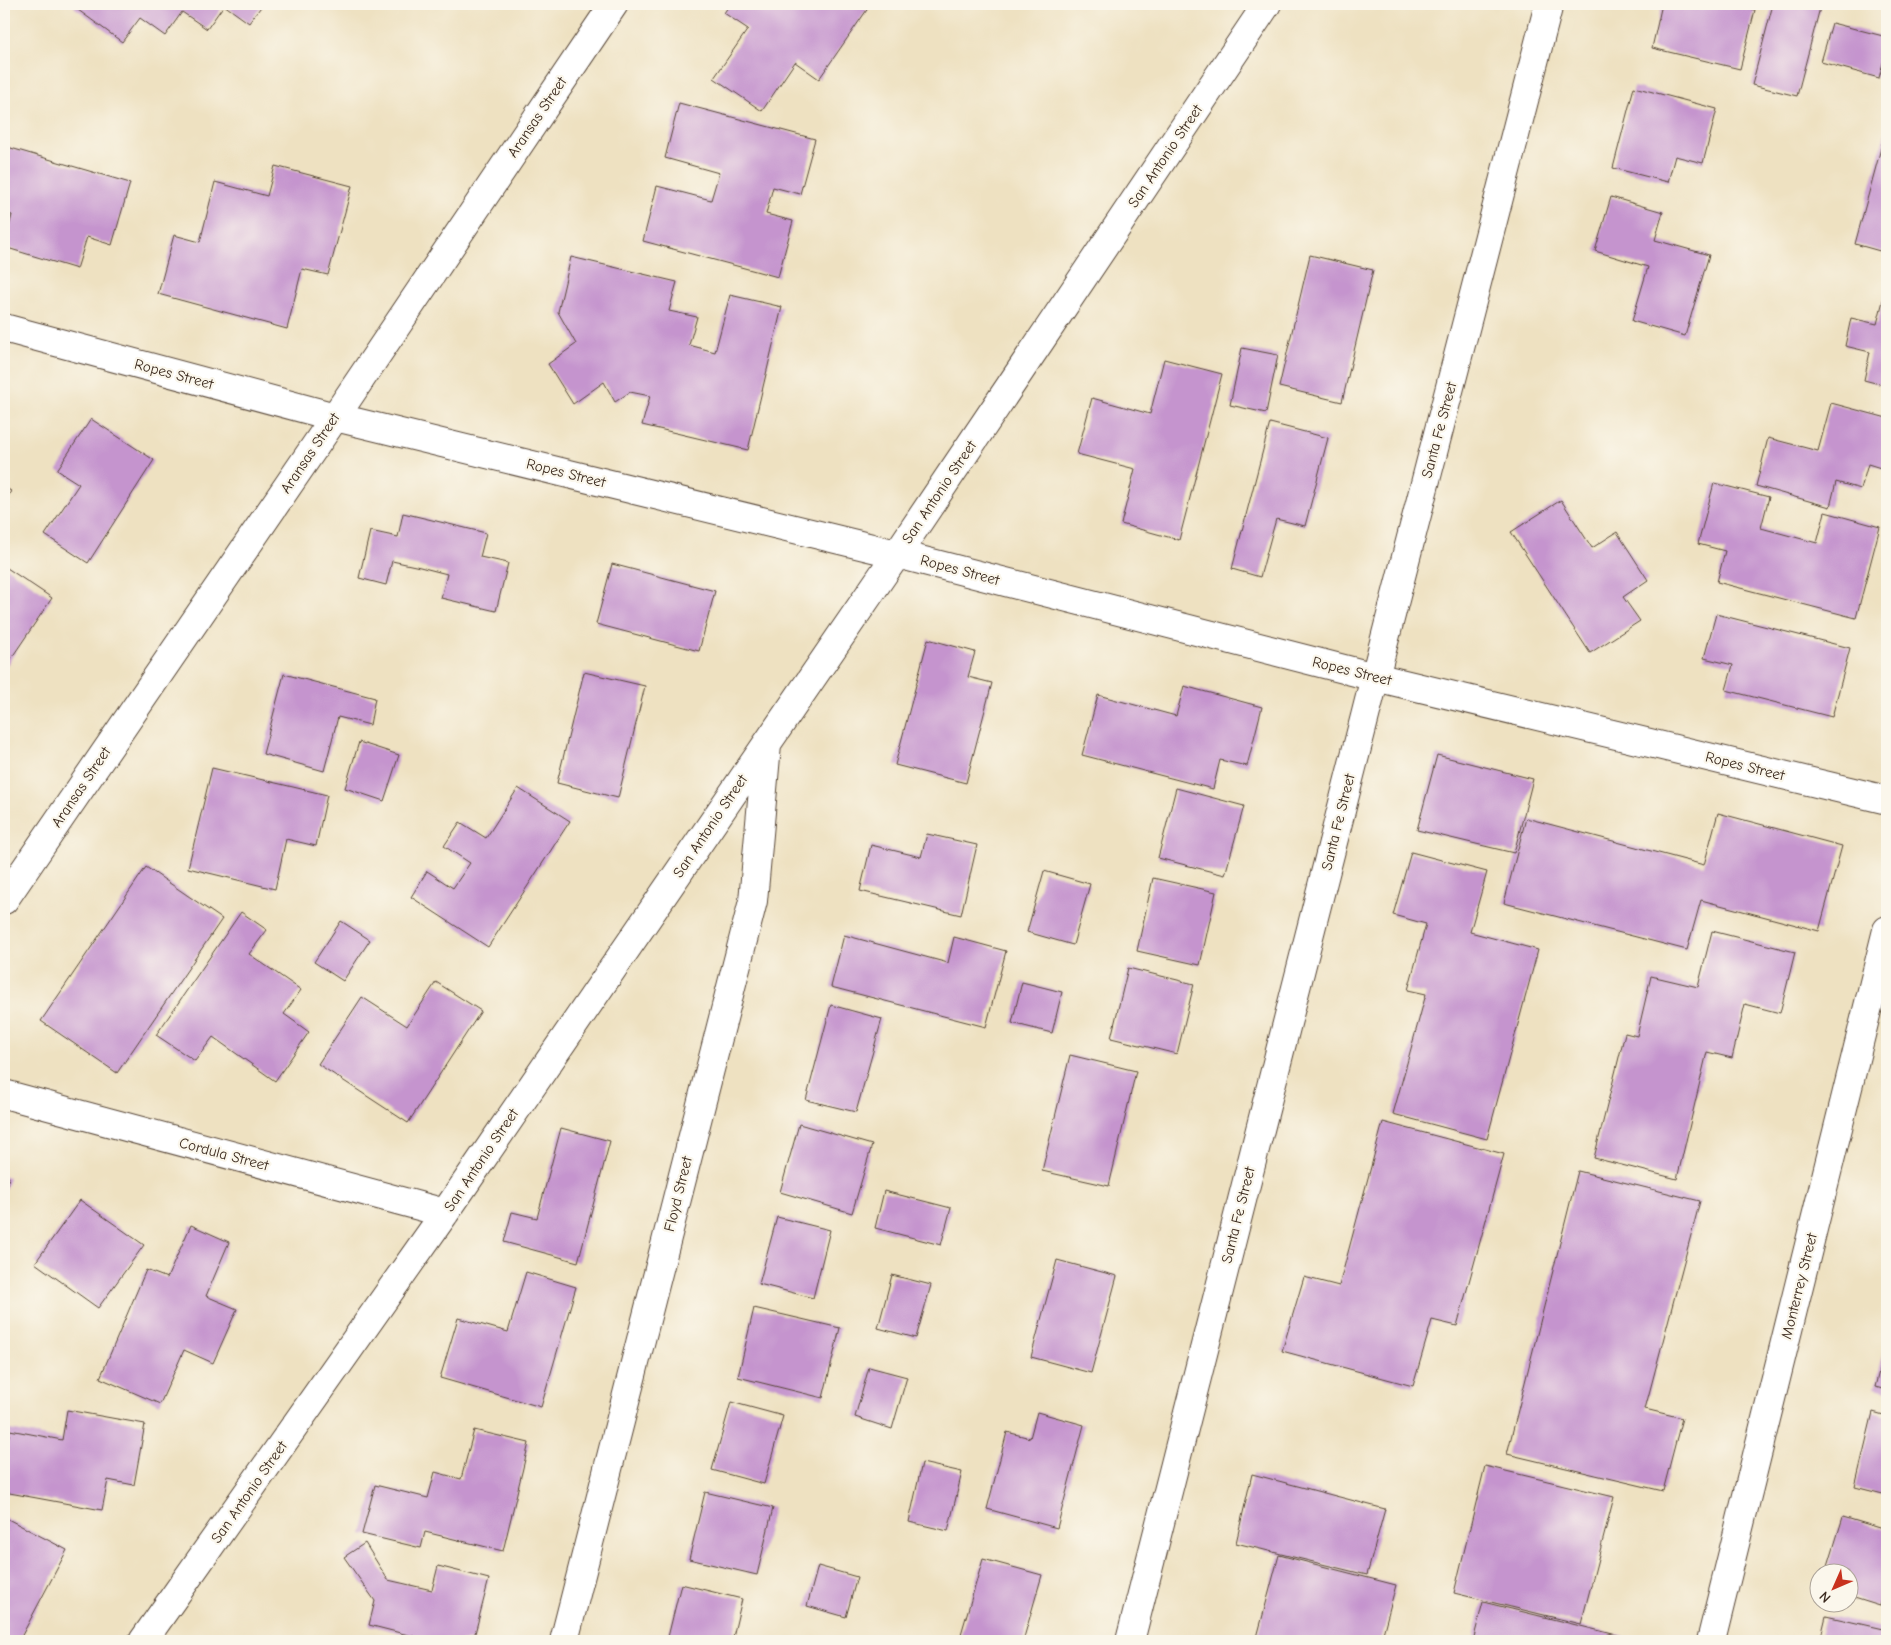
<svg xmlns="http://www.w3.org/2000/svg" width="1891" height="1645" viewBox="0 0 1891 1645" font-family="'Comic Neue',sans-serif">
	<rect width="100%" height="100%" fill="#fbf7ec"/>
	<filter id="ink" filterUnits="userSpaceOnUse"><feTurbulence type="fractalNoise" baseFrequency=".02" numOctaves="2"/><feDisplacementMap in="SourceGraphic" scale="10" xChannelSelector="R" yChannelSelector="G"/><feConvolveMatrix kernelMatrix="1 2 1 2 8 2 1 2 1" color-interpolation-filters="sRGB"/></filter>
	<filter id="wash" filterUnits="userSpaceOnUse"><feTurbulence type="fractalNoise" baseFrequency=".0096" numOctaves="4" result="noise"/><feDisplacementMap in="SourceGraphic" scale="20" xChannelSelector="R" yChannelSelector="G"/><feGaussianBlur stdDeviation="1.12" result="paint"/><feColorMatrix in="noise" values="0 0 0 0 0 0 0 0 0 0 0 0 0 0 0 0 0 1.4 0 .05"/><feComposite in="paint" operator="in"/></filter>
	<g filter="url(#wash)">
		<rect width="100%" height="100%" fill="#eee1c1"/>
		<g id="blocks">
			<!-- building -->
			<path fill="#c594ce" d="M 76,4 L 263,4 L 249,23 L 224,5 L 207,29 L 182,12 L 165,36 L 140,18 L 122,42 L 74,7 Z
				M 730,4 L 871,4 L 819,79 L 795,62 L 762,111 L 714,78 L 748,29 L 724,13 Z
				M 1662,4 L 1729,4 L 1755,10 L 1740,69 L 1652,48 Z
				M 1773,4 L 1821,4 L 1797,96 L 1752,85 Z
				M 1832,23 L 1887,37 L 1887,48 L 1879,78 L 1821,62 Z
				M 1634,87 L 1717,109 L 1703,163 L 1675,156 L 1668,182 L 1613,168 Z
				M 679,103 L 815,139 L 800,194 L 773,187 L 766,214 L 793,221 L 778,277 L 643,241 L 657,186 L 711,200 L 719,173 L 665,158 Z
				M 1887,126 L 1887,253 L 1855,244 Z
				M 4,146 L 130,183 L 112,245 L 87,237 L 77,269 L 4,247 L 12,215 L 4,213 Z
				M 275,166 L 352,186 L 328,275 L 302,269 L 287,329 L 158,294 L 174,235 L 200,242 L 215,182 L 267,196 Z
				M 1611,197 L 1663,212 L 1655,240 L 1709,255 L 1685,336 L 1632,321 L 1648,267 L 1595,251 Z
				M 1310,255 L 1373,270 L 1342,402 L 1279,387 Z
				M 571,257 L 677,282 L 669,311 L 697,317 L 689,345 L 715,352 L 730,295 L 782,307 L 748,450 L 642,425 L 650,396 L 630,392 L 615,402 L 604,382 L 573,404 L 548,364 L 576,344 L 558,312 Z
				M 1887,285 L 1887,386 L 1864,380 L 1870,352 L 1845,346 L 1851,318 L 1877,324 Z
				M 1242,348 L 1278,355 L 1266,413 L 1230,405 Z
				M 1164,359 L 1222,374 L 1179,540 L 1121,524 L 1135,469 L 1077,454 L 1092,398 L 1150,414 Z
				M 1831,403 L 1887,418 L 1887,470 L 1868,464 L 1861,489 L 1836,482 L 1830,507 L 1756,486 L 1768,438 L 1818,451 Z
				M 91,419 L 154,460 L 88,563 L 45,535 L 79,484 L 57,470 Z
				M 1270,423 L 1328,438 L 1305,526 L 1276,519 L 1260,577 L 1232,569 Z
				M 1714,483 L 1769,497 L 1761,528 L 1817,543 L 1825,512 L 1880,527 L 1856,618 L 1717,582 L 1725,551 L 1698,544 Z
				M 4,487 L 11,491 L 4,504 Z
				M 1561,500 L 1592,548 L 1617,532 L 1648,580 L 1623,597 L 1640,621 L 1590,653 L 1511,532 Z
				M 403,513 L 486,533 L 480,557 L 508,563 L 496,611 L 441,598 L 447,574 L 420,567 L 392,561 L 386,585 L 359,578 L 370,531 L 398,537 Z
				M 612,564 L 715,591 L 699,651 L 596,624 Z
				M 4,566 L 52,598 L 4,669 Z
				M 1716,614 L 1850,648 L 1832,717 L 1726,690 L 1733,665 L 1704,658 Z
				M 928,639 L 975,652 L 968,677 L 992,683 L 966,783 L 895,765 Z
				M 584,672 L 645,686 L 618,798 L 557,783 Z
				M 284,674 L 375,698 L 370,725 L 338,717 L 324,771 L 263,754 Z
				M 1184,686 L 1262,707 L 1247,766 L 1220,760 L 1213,789 L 1082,755 L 1098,695 L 1176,716 Z
				M 359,742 L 399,755 L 384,801 L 345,788 Z
				M 1437,755 L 1533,779 L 1514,853 L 1417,830 Z
				M 212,768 L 327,795 L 316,846 L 286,839 L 275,889 L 188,868 Z
				M 518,788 L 570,821 L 488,947 L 411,897 L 427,871 L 453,888 L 470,863 L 444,846 L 460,822 L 486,838 Z
				M 1176,788 L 1244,806 L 1225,875 L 1158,858 Z
				M 1718,813 L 1842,846 L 1819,931 L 1701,900 L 1687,950 L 1504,903 L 1526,818 L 1704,865 Z
				M 927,834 L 977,845 L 961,915 L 860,891 L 871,845 L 921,857 Z
				M 1411,852 L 1487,872 L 1470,932 L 1538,950 L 1487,1139 L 1393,1114 L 1426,994 L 1408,990 L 1426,924 L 1393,915 Z
				M 146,867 L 222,919 L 117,1073 L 41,1021 Z
				M 1044,871 L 1090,884 L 1073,945 L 1027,932 Z
				M 1153,878 L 1216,892 L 1200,965 L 1137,951 Z
				M 241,912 L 267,930 L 249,954 L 301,990 L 284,1014 L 309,1032 L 275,1081 L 213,1037 L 195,1061 L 156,1035 Z
				M 341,921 L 370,940 L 343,981 L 314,962 Z
				M 1712,931 L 1795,952 L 1780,1013 L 1745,1004 L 1732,1058 L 1707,1052 L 1677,1179 L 1594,1158 L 1625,1033 L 1637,1036 L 1651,976 L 1698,987 Z
				M 844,935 L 948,963 L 954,937 L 1006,951 L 986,1027 L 831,987 Z
				M 1128,968 L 1194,984 L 1177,1054 L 1111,1038 Z
				M 436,982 L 481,1011 L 408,1123 L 318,1064 L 362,997 L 407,1026 Z
				M 1022,982 L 1062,992 L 1052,1033 L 1012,1023 Z
				M 831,1005 L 882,1019 L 856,1112 L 806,1100 Z
				M 1070,1055 L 1136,1071 L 1109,1186 L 1042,1171 Z
				M 1383,1122 L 1504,1154 L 1457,1326 L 1432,1320 L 1413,1386 L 1282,1351 L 1304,1277 L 1339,1286 Z
				M 799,1124 L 872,1145 L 852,1213 L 780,1192 Z
				M 561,1128 L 610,1141 L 578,1262 L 504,1242 L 512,1212 L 537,1218 Z
				M 1578,1171 L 1700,1201 L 1645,1409 L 1682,1418 L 1663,1491 L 1507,1454 Z
				M 4,1176 L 9,1177 L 4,1194 Z
				M 884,1191 L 951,1208 L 941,1245 L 875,1228 Z
				M 80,1200 L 144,1245 L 98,1308 L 35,1263 Z
				M 777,1217 L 830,1230 L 813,1298 L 759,1284 Z
				M 191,1225 L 229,1242 L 206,1296 L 237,1309 L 213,1363 L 184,1350 L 160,1404 L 100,1378 L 146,1270 L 167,1278 Z
				M 1057,1260 L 1117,1276 L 1091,1373 L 1031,1357 Z
				M 526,1272 L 576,1287 L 541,1407 L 440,1378 L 458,1318 L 508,1332 Z
				M 892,1275 L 931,1285 L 916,1338 L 878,1328 Z
				M 754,1308 L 840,1328 L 823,1398 L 738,1377 Z
				M 1887,1339 L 1887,1390 L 1875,1387 Z
				M 869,1367 L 907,1377 L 892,1429 L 855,1417 Z
				M 731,1402 L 783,1416 L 764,1484 L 712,1470 Z
				M 67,1410 L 145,1424 L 134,1485 L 108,1480 L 102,1510 L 4,1492 L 4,1460 L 10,1430 L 62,1440 Z
				M 1037,1412 L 1084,1425 L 1057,1528 L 987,1509 L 1007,1432 L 1030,1438 Z
				M 1873,1412 L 1887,1416 L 1887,1495 L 1855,1487 Z
				M 474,1430 L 529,1443 L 503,1551 L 425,1532 L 421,1548 L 362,1534 L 375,1485 L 428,1498 L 435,1472 L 461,1479 Z
				M 922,1463 L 962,1472 L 948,1531 L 909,1522 Z
				M 1485,1466 L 1614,1497 L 1581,1624 L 1454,1593 Z
				M 1252,1474 L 1385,1509 L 1367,1575 L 1236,1543 Z
				M 705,1492 L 773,1508 L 757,1575 L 689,1559 Z
				M 4,1517 L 67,1550 L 19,1641 L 4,1641 Z
				M 1843,1517 L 1887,1530 L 1887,1582 L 1880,1606 L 1848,1596 L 1848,1572 L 1826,1572 Z
				M 365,1543 L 388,1580 L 432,1590 L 438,1566 L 489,1579 L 473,1641 L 432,1641 L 369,1625 L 375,1601 L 344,1557 Z
				M 1279,1555 L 1396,1585 L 1381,1641 L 1256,1641 Z
				M 983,1559 L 1042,1575 L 1023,1641 L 959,1641 Z
				M 818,1566 L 857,1577 L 846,1617 L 807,1606 Z
				M 681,1584 L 742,1599 L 732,1641 L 667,1641 Z
				M 1483,1602 L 1625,1637 L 1623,1641 L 1473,1641 Z
				M 1826,1616 L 1887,1630 L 1887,1641 L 1820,1641 Z
				M 873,1635 L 894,1641 L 871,1641 Z"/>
		</g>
	</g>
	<g filter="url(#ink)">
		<use href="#blocks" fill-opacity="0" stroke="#564536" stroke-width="1"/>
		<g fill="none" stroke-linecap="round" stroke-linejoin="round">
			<defs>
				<path id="minor" d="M 4,328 L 335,417 L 897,554 L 1375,677 L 1887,800
					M 4,900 L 335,417 L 614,4
					M 4,1094 L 445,1213
					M 143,1641 L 445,1213 L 897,554 L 1267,4
					M 564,1641 L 753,901 L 767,745
					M 1711,1641 L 1887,930"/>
				<path id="secondary" d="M 1130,1641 L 1375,677 L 1549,4"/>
			</defs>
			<!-- minor casing -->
			<use href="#minor" stroke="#564536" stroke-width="30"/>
			<!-- secondary casing -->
			<use href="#secondary" stroke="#564536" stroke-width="30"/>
			<!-- minor -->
			<use href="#minor" stroke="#fff" stroke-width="28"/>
			<!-- secondary -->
			<use href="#secondary" stroke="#fff" stroke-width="28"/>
		</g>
	</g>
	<g text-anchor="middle" stroke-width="4.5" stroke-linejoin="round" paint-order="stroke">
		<!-- street labels -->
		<g font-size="15" fill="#3b2a1e" stroke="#fbf7ec">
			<text transform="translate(537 117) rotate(-56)" y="5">Aransas Street</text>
			<text transform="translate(1165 156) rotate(-56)" y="5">San Antonio Street</text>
			<text transform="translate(174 374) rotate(15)" y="5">Ropes Street</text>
			<text transform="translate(1439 430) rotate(-75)" y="5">Santa Fe Street</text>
			<text transform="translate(310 453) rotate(-56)" y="5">Aransas Street</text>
			<text transform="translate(566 473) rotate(14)" y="5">Ropes Street</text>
			<text transform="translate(939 492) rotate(-56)" y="5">San Antonio Street</text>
			<text transform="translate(960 570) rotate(15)" y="5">Ropes Street</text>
			<text transform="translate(1352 671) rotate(14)" y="5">Ropes Street</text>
			<text transform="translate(1745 766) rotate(14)" y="5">Ropes Street</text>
			<text transform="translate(81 787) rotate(-56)" y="5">Aransas Street</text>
			<text transform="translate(1338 822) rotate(-76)" y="5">Santa Fe Street</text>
			<text transform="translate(710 826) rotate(-56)" y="5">San Antonio Street</text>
			<text transform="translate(224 1154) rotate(15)" y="5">Cordula Street</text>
			<text transform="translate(481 1160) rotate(-56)" y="5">San Antonio Street</text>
			<text transform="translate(678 1194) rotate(-76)" y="5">Floyd Street</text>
			<text transform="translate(1238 1215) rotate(-76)" y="5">Santa Fe Street</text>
			<text transform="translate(1799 1286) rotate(-76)" y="5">Monterrey Street</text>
			<text transform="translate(249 1492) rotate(-55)" y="5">San Antonio Street</text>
		</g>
	</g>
	<!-- margin -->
	<rect width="1891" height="1645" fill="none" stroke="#fbf7ec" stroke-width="20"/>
	<!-- north arrow -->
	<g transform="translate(1834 1588) rotate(225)"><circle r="24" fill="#fbf7ec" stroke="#aea59a"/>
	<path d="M0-4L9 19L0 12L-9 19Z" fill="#c8321e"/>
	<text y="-8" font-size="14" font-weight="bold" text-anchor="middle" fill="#3b2a1e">N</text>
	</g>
</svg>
